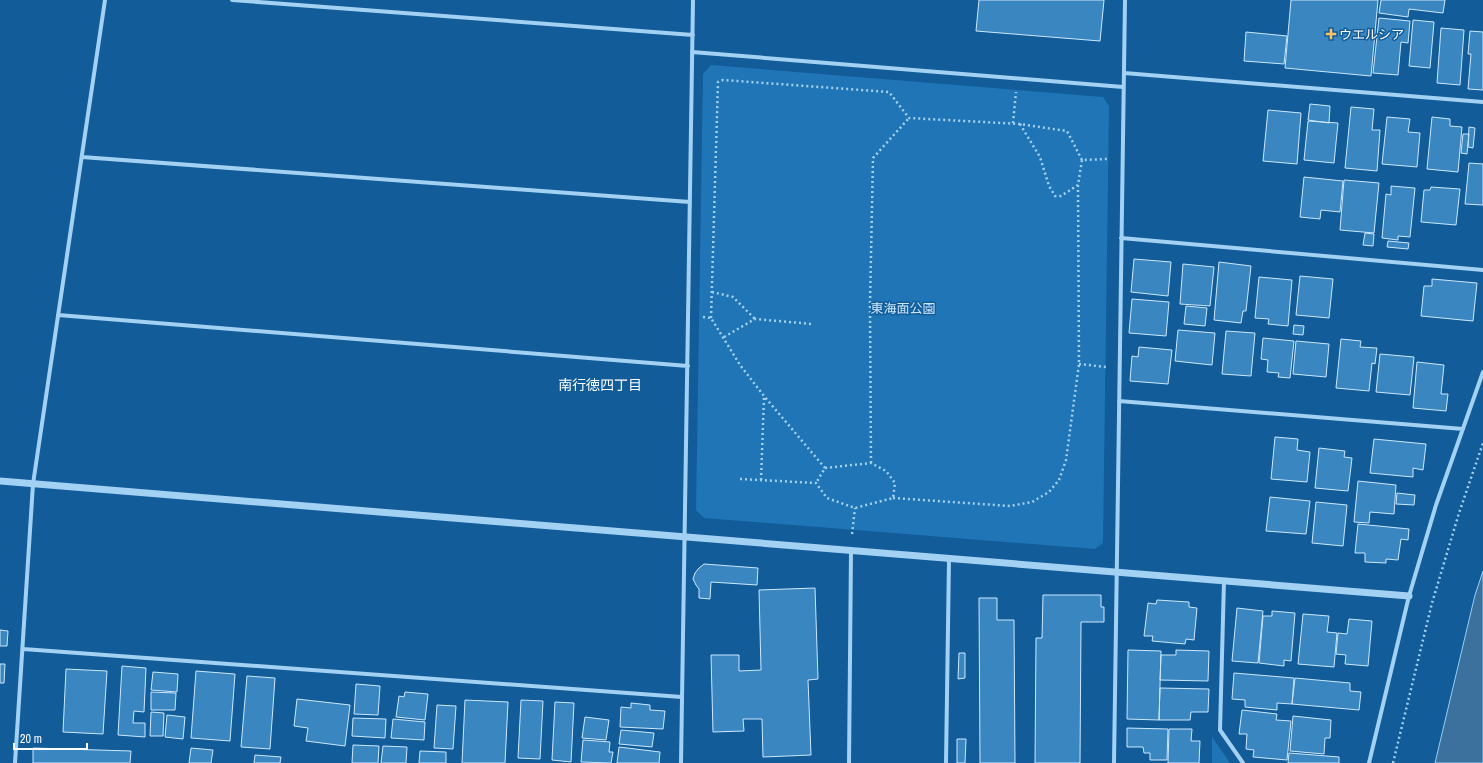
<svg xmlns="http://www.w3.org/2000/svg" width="1483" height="763" viewBox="0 0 1483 763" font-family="'Archivo Narrow','Noto Sans JP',sans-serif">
	<rect width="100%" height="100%" fill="#115c99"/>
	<!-- green -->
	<path fill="#2075b6" d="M 711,65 L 1103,97 L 1109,106 L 1103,543 L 1095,549 L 704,518 L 696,510 L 703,74 Z
		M 1212,737 L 1230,763 L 1212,763 Z"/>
	<!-- water -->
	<path fill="#3c719d" stroke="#95cef7" d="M 1483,571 L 1483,763 L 1435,763 L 1475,595 Z"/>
	<!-- building -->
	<path fill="#3a86c1" stroke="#cce8fe" d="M 979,0 L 1104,0 L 1100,41 L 976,31 Z
		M 1291,0 L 1378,0 L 1371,76 L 1285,68 Z
		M 1381,0 L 1445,0 L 1443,13 L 1409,9 L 1408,17 L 1379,13 Z
		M 1379,18 L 1410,21 L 1408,43 L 1401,42 L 1398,75 L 1373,73 Z
		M 1413,20 L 1434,22 L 1430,68 L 1409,66 Z
		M 1441,28 L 1464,30 L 1460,85 L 1437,83 Z
		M 1470,31 L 1483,32 L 1483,90 L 1468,89 L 1471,54 L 1468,54 Z
		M 1246,32 L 1287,36 L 1284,64 L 1244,61 Z
		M 1310,104 L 1330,106 L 1329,123 L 1308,120 Z
		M 1351,107 L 1374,109 L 1372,130 L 1380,130 L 1377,171 L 1345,168 Z
		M 1268,110 L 1301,113 L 1297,164 L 1263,161 Z
		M 1387,117 L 1410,119 L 1408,132 L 1420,133 L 1417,167 L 1382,164 Z
		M 1432,117 L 1450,119 L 1450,126 L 1462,127 L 1458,172 L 1427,169 Z
		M 1308,121 L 1338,123 L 1334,163 L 1304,160 Z
		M 1469,127 L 1475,128 L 1473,148 L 1468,147 Z
		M 1463,134 L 1469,134 L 1467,154 L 1461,153 Z
		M 1469,163 L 1483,164 L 1483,205 L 1465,204 Z
		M 1304,177 L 1343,181 L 1340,212 L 1321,210 L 1320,219 L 1300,217 Z
		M 1344,180 L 1379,183 L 1374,233 L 1340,230 Z
		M 1391,186 L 1415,188 L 1410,237 L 1398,236 L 1398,240 L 1382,238 L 1386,194 L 1391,195 Z
		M 1431,187 L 1460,189 L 1456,225 L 1421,222 L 1424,190 L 1430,190 Z
		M 1365,233 L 1374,234 L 1373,246 L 1363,245 Z
		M 1388,241 L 1409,243 L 1408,249 L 1387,247 Z
		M 1134,259 L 1171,262 L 1168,296 L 1131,292 Z
		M 1219,262 L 1251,266 L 1246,311 L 1243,311 L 1241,323 L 1214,320 Z
		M 1183,264 L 1214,267 L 1210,306 L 1180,304 Z
		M 1300,276 L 1333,279 L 1329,318 L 1296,315 Z
		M 1259,277 L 1292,280 L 1288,326 L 1268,324 L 1269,319 L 1255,318 Z
		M 1432,279 L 1477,283 L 1473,321 L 1421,316 L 1424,286 L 1432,286 Z
		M 1132,299 L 1169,302 L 1166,336 L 1129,333 Z
		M 1186,306 L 1207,308 L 1205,326 L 1184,324 Z
		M 1294,325 L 1304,326 L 1303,335 L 1293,334 Z
		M 1178,330 L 1215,333 L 1212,365 L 1175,361 Z
		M 1226,331 L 1255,333 L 1251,376 L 1222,374 Z
		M 1263,338 L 1294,341 L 1290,378 L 1278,377 L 1279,373 L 1267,372 L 1268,360 L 1261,359 Z
		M 1341,339 L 1361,341 L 1360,347 L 1377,348 L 1375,364 L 1372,363 L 1369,391 L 1336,388 Z
		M 1296,341 L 1329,344 L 1326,377 L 1293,374 Z
		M 1139,347 L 1172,350 L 1168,384 L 1130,381 L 1132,356 L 1138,357 Z
		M 1380,354 L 1414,357 L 1410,395 L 1376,392 Z
		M 1417,362 L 1444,365 L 1441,394 L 1448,394 L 1446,411 L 1413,408 Z
		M 1275,437 L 1298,439 L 1297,450 L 1310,452 L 1307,482 L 1271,479 Z
		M 1374,439 L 1426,444 L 1423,470 L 1413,468 L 1413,477 L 1370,473 Z
		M 1319,448 L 1345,451 L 1344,457 L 1352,458 L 1348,491 L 1315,488 Z
		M 1358,481 L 1396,485 L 1394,514 L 1370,512 L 1369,523 L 1354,522 Z
		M 1397,493 L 1415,495 L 1414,505 L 1396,504 Z
		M 1270,497 L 1310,501 L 1306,534 L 1266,531 Z
		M 1316,502 L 1347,505 L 1343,546 L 1312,543 Z
		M 1358,524 L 1409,529 L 1408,540 L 1401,539 L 1398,560 L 1386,559 L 1386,563 L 1365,562 L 1365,553 L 1355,553 Z
		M 704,564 L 758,568 L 757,585 L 711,582 L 710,599 L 699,598 L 699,589 L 696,585 L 693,579 L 695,573 L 699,568 Z
		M 815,588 L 818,679 L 808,680 L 811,755 L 763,757 L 762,719 L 743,719 L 744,731 L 713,732 L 711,655 L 739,655 L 739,671 L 761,670 L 759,590 Z
		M 1043,595 L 1101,595 L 1101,607 L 1104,607 L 1104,622 L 1081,622 L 1080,763 L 1035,763 L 1036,638 L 1042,638 Z
		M 979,598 L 997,598 L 997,620 L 1014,620 L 1015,763 L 980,763 Z
		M 1157,600 L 1189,602 L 1189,607 L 1197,608 L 1194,640 L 1186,639 L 1185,644 L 1152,641 L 1153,636 L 1144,636 L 1148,603 L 1156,604 Z
		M 1237,608 L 1263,611 L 1258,663 L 1232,661 Z
		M 1272,611 L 1295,613 L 1291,661 L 1284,660 L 1284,666 L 1259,663 L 1263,616 L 1272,616 Z
		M 1303,614 L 1329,616 L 1327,632 L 1337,633 L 1334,667 L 1298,664 Z
		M 1349,619 L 1372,621 L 1368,666 L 1345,664 L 1346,655 L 1336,654 L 1338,633 L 1347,634 Z
		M 0,630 L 8,631 L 7,646 L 0,646 Z
		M 1128,650 L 1161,651 L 1159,720 L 1127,719 Z
		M 1176,650 L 1209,651 L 1208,681 L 1160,680 L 1161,655 L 1176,655 Z
		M 959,653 L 965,653 L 965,678 L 958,679 Z
		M 0,664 L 5,664 L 4,683 L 0,683 Z
		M 122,666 L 146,668 L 144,712 L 134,711 L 133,723 L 145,723 L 145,737 L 118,735 Z
		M 66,669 L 107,671 L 103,734 L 63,732 Z
		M 196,671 L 235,674 L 230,741 L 191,738 Z
		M 153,672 L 178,674 L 177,692 L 151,690 Z
		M 1234,673 L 1294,678 L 1292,704 L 1277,703 L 1277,710 L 1245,707 L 1245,700 L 1232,699 Z
		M 247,676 L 275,678 L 270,749 L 241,747 Z
		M 1295,678 L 1350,683 L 1350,691 L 1361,692 L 1359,710 L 1292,704 Z
		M 356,684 L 380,686 L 378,715 L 354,714 Z
		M 1160,688 L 1209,689 L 1208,712 L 1191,712 L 1190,720 L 1159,720 Z
		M 151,692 L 176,693 L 175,710 L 151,710 Z
		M 405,692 L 428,694 L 425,720 L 396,717 L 399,696 L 404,697 Z
		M 297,699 L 350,705 L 345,746 L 306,741 L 308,728 L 294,726 Z
		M 465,700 L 508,702 L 505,763 L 462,763 Z
		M 521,700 L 543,701 L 540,759 L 518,758 Z
		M 555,702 L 574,703 L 571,762 L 552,760 Z
		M 631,703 L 650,705 L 650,710 L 665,711 L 663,729 L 620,727 L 621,707 L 631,708 Z
		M 437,705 L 456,706 L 453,749 L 434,748 Z
		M 1242,710 L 1277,714 L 1276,720 L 1291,721 L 1287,760 L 1253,757 L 1254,750 L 1246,749 L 1247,734 L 1239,734 Z
		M 151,712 L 164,713 L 163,736 L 150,736 Z
		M 167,715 L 185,717 L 183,739 L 165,737 Z
		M 1293,716 L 1331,720 L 1330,738 L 1325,738 L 1324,754 L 1290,751 Z
		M 585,717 L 609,720 L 606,740 L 582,738 Z
		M 353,718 L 386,719 L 385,738 L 352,736 Z
		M 393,719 L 425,722 L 424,740 L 391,738 Z
		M 1127,728 L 1168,729 L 1167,760 L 1150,760 L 1150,753 L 1144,753 L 1143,747 L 1127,747 Z
		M 1169,729 L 1192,729 L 1191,741 L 1200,741 L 1199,763 L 1168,763 Z
		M 621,730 L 654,733 L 652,747 L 619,744 Z
		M 957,739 L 966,739 L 965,763 L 957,763 Z
		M 583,740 L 610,742 L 609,752 L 613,752 L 611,763 L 581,762 Z
		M 353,745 L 379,746 L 378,763 L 352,763 Z
		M 383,746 L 407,747 L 406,763 L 381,763 Z
		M 619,747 L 660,752 L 659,763 L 617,763 Z
		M 33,748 L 131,751 L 130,763 L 33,763 Z
		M 191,748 L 213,750 L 211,763 L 189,763 Z
		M 420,751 L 446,752 L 446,763 L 419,763 Z
		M 1289,753 L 1339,757 L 1339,763 L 1288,763 Z
		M 255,755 L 281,757 L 280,763 L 254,763 Z"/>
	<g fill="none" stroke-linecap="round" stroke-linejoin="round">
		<!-- path -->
		<path stroke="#a3d1f4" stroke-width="2.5" stroke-dasharray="2 3" stroke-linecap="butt" d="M 1013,123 L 1016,92
			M 1020,124 L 1040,157 L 1049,186 L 1055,196 L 1061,196 L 1078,185 L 1082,160 L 1108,159
			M 712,292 L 733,297 L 755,319
			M 703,317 L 711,318 L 740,365 L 764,396 L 825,468
			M 711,318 L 718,82 L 723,80 L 889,92 L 909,118 L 1020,124 L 1067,131 L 1082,160
			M 724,337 L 755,319 L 812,324
			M 1079,364 L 1106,367
			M 871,463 L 870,304 L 873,158 L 909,118
			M 740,479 L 816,483 L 827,498 L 855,508 L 893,498 L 895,483 L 886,471 L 871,463 L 825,468 L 816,483
			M 761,480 L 764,397
			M 893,498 L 1010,506 L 1032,502 L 1049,492 L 1059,480 L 1066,460 L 1079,364 L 1078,185
			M 852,534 L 855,508
			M 1393,763 L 1432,603 L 1459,513 L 1483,443"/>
		<!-- minor -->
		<path stroke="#a3d1f4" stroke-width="4" d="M 232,0 L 693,35
			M 692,52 L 1123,87
			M 1124,73 L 1483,102
			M 82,157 L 690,202
			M 1121,238 L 1483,270
			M 58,315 L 688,366
			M 1119,401 L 1463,429
			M 1224,581 L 1220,730 L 1243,763
			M 23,649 L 682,697
			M 15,763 L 33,484 L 105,0
			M 681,763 L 693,0
			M 849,763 L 851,551
			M 946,763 L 949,559
			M 1114,763 L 1125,0
			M 1369,763 L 1409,596 L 1436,505 L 1483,372"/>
		<!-- tertiary -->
		<path stroke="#a3d1f4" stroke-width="7" d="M 0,481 L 1409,596"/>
	</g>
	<!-- markers -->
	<path fill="#ffc166" stroke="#115c99" stroke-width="1.5" d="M1329 28h4v4h4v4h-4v4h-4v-4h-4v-4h4z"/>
	<g text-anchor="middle" stroke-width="3" stroke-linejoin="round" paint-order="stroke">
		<!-- poi labels -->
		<g font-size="13" fill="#fff" stroke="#115c99" text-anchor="start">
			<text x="1339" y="39">ウエルシア</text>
		</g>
		<!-- park labels -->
		<g font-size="13" fill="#cce8fe" stroke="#115c99">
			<text x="903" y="313">東海面公園</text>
		</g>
		<!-- neighbourhood labels -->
		<g font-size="14" fill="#fff" stroke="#115c99">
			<text x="600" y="390">南行徳四丁目</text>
		</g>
	</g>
	<!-- scale -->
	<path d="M14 743v6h73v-6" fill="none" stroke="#ffffff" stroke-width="2"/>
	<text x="20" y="743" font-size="12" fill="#ffffff" stroke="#115c99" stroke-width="3" paint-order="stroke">20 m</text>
</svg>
